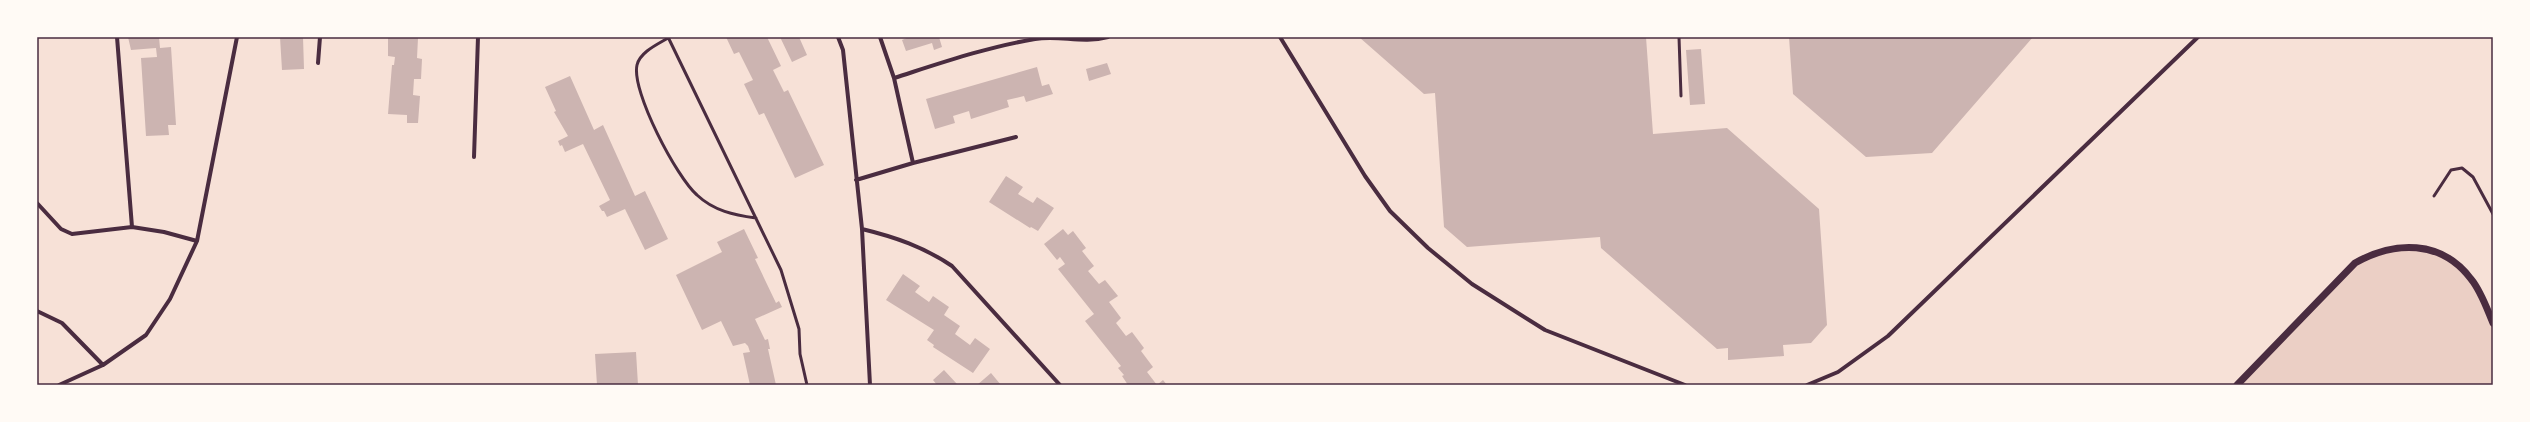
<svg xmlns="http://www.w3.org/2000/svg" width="2530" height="422" viewBox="0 0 2530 422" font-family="'DM Sans',sans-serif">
	<rect width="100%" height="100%" fill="#f7e1d7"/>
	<!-- green -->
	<path fill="#ebcfc5" d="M 2394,248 L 2435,253 L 2453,263 L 2471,280 L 2493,327 L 2493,385 L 2240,385 L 2356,264 Z"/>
	<!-- building -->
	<path fill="#ccb4b1" d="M 128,37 L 159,37 L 160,48 L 171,47 L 176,125 L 168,125 L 169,135 L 146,136 L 141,58 L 157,57 L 156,48 L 131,50 Z
		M 280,37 L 303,37 L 304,69 L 282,70 Z
		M 388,37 L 418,38 L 417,58 L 422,59 L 421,79 L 414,79 L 413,95 L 420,96 L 418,123 L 407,123 L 407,115 L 388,114 L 392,65 L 394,65 L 395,57 L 388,56 Z
		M 726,37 L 767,37 L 781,66 L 773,70 L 784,92 L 788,90 L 824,165 L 795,178 L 764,113 L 759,115 L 744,84 L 753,80 L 739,52 L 734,54 Z
		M 780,37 L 799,37 L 807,55 L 792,62 Z
		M 909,37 L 939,37 L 942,47 L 934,50 L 932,43 L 906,51 L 902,40 Z
		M 1359,37 L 1646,37 L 1653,134 L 1727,128 L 1819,209 L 1827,325 L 1811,343 L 1783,345 L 1784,356 L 1728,360 L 1728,348 L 1717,349 L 1601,248 L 1600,237 L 1467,247 L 1444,227 L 1435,93 L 1424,94 Z
		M 1789,37 L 2033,37 L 1932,153 L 1866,157 L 1793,94 Z
		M 1701,49 L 1705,104 L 1690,105 L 1686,50 Z
		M 1107,63 L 1111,74 L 1089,81 L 1086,69 Z
		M 1037,67 L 1042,86 L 1049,84 L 1053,94 L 1026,102 L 1024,96 L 1007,100 L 1009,107 L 971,119 L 969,111 L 953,116 L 955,123 L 935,129 L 926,99 Z
		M 570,76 L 594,130 L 603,125 L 635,196 L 645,191 L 668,239 L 645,250 L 625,209 L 607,217 L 604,211 L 602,211 L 599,206 L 610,200 L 583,144 L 565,152 L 562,145 L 560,146 L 558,141 L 568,136 L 554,112 L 556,111 L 545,87 Z
		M 1006,176 L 1023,187 L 1018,194 L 1033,203 L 1037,197 L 1054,208 L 1038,231 L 1031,227 L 1030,228 L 989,202 Z
		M 744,229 L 758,258 L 755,259 L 776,303 L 779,301 L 782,307 L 755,319 L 765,340 L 768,339 L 770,349 L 768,349 L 776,385 L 750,385 L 743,353 L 750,352 L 748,346 L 745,343 L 733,346 L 721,321 L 702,330 L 676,275 L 722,252 L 717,242 Z
		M 1063,229 L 1068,235 L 1073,231 L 1086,248 L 1082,251 L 1094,266 L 1088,271 L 1099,284 L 1105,280 L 1118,296 L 1109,302 L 1121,318 L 1116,323 L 1126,336 L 1132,332 L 1144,348 L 1141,351 L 1153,367 L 1147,372 L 1157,385 L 1163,380 L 1167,385 L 1128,385 L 1122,376 L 1124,375 L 1118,368 L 1121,366 L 1085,321 L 1094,314 L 1058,269 L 1065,264 L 1060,257 L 1057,260 L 1044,244 Z
		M 903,274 L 920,286 L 915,292 L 929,302 L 933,296 L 949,307 L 944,315 L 960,326 L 955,334 L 970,345 L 975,338 L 990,349 L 973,373 L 933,347 L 934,345 L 927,340 L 934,330 L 886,300 Z
		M 636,352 L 638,385 L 597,385 L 595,354 Z
		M 944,370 L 957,384 L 955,385 L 937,385 L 933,380 Z
		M 991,373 L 1001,385 L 977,385 Z"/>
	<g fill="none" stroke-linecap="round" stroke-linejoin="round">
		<!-- service -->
		<path stroke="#4a2c40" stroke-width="3" d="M 668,37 L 781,270 L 799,329 L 800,354 L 807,385
			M 1679,37 L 1681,96
			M 668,38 C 658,44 640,52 637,65 C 631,91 677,178 697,195 C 714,211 734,215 756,218
			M 2434,196 L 2451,170 L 2462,168 L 2473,177 L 2493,214"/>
		<!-- minor -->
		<path stroke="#4a2c40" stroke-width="4" d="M 117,37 L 132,227
			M 838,37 L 843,50 L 862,229 L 870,385
			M 880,37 L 894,78
			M 1280,37 L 1365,176 L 1390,211 L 1428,248 L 1472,284 L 1545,330 L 1685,385
			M 318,63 L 320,37
			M 474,157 L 478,37
			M 913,163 L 1016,137
			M 856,180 L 913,163 L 894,78 C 941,63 987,47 1035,39 C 1061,35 1082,44 1108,37
			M 37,203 L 61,229 L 72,234 L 132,227 L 164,232 L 197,241
			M 862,229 C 895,237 924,247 952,266 L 1060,385
			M 37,311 L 62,323 L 103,365
			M 59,385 L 103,365 L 146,335 L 170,299 L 197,241 L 237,37
			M 1807,385 L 1838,372 L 1888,336 L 2198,37"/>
		<!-- tertiary -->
		<path stroke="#4a2c40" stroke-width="7" d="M 2237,385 L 2355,263 C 2394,241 2441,239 2471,279 C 2481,291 2487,309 2493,323"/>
	</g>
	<!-- border -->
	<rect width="2530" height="422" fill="none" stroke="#fffaf5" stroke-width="76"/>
	<rect x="38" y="38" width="2454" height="346" fill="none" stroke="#4a2c40" stroke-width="1.5"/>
</svg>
